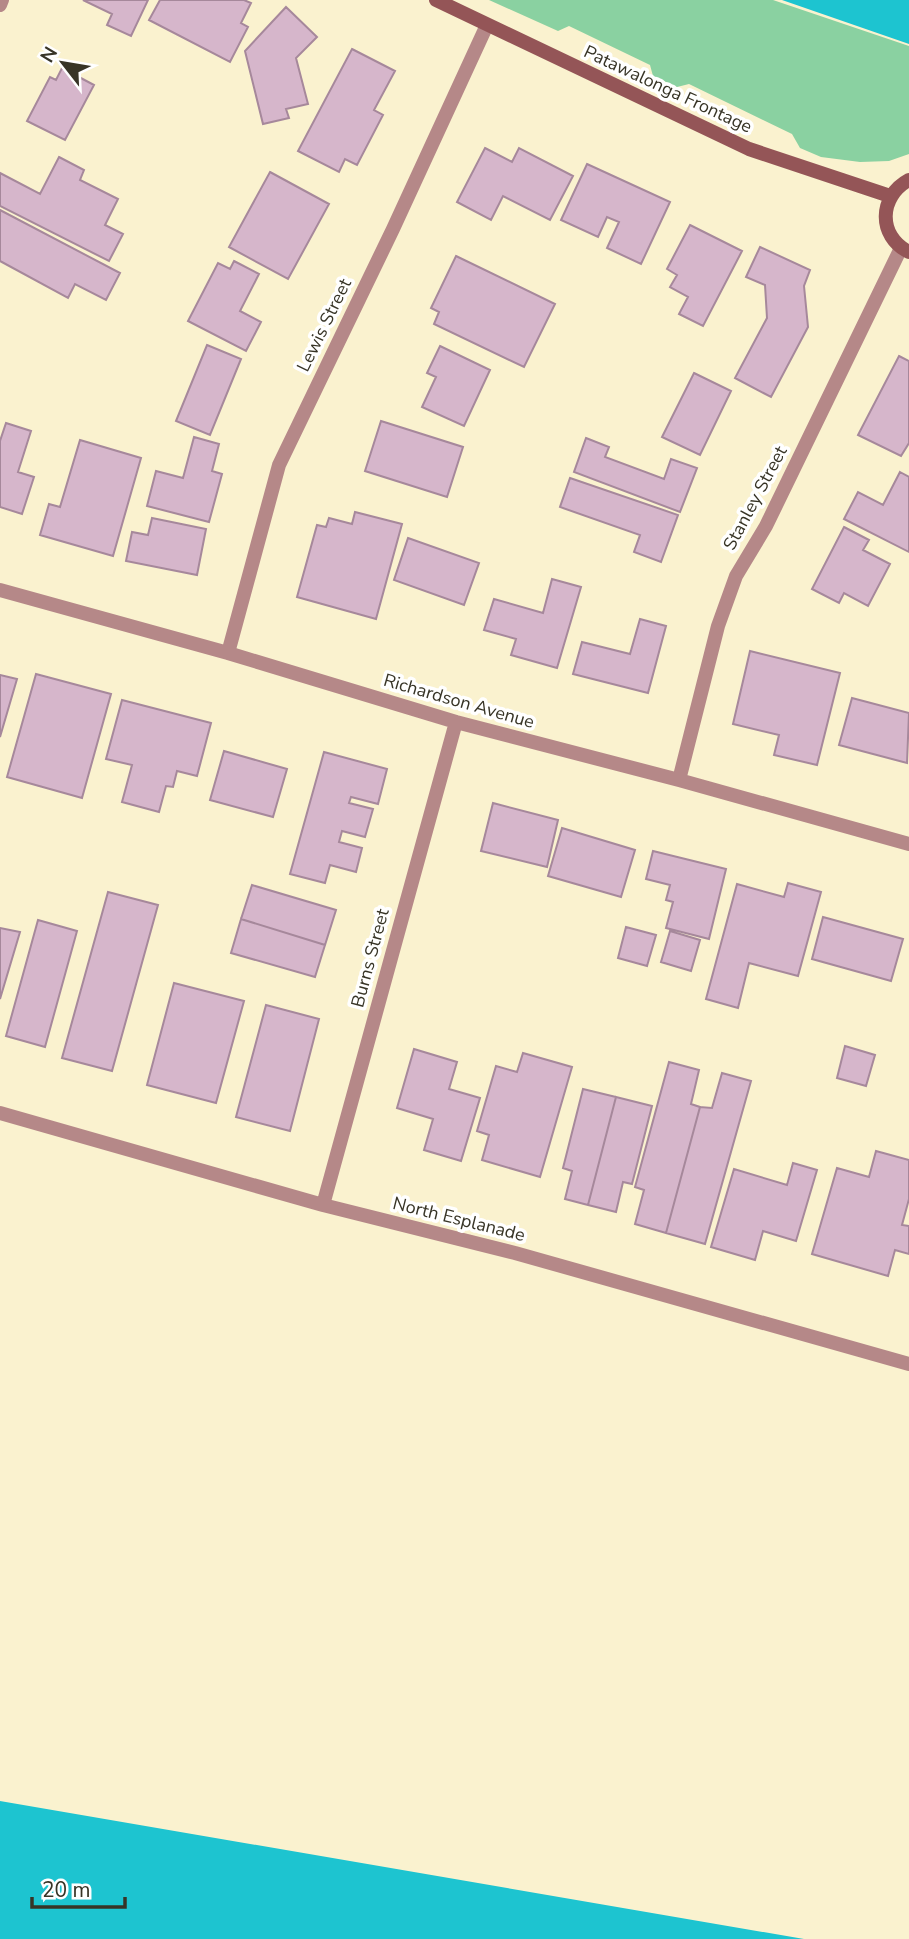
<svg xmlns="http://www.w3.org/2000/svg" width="909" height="1939" viewBox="0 0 909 1939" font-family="'Nunito Sans',sans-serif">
	<rect width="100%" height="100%" fill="#faf2cf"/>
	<!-- green -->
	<path fill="#8ad1a1" d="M 489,0 L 773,0 L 909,46 L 909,154 L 889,161 L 860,162 L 821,157 L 800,148 L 792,134 L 689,84 L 677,87 L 653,76 L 650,65 L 569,26 L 558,31 Z"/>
	<!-- water -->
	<path fill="#1dc4d0" d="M 782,0 L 909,0 L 909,44 Z
		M 0,1801 L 804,1939 L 0,1939 Z"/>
	<!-- building -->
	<path fill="#d6b6cb" stroke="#a6889b" stroke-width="2" d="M 83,0 L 148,0 L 131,36 L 107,25 L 112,14 Z
		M 160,0 L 244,0 L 251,3 L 241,23 L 248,27 L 230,62 L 149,20 Z
		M 286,7 L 317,37 L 296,58 L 308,104 L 286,109 L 289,118 L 263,124 L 245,51 Z
		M 352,49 L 395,71 L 374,110 L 383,115 L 357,165 L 345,159 L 339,172 L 298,151 Z
		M 62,68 L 94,85 L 65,140 L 27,121 L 50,77 L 56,80 Z
		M 485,148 L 512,162 L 519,148 L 573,176 L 550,220 L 503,196 L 491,220 L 457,202 Z
		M 59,157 L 84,170 L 80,180 L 118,199 L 105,225 L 123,234 L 109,261 L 0,206 L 0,173 L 40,194 Z
		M 587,164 L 670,202 L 641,264 L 607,248 L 619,222 L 607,217 L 598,237 L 561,220 Z
		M 270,172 L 329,204 L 288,279 L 229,247 Z
		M 0,210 L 120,273 L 106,300 L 75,284 L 68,298 L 0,261 Z
		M 690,225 L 742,251 L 703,326 L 679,314 L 688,297 L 670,287 L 677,275 L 667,269 Z
		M 760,247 L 810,270 L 804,286 L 808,327 L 771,397 L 735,378 L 767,318 L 765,285 L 746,277 Z
		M 456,256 L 555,304 L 524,367 L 434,324 L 439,312 L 431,308 Z
		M 234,261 L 259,274 L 240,311 L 261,322 L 246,351 L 188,321 L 218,263 L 230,269 Z
		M 207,345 L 241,359 L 210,435 L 176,421 Z
		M 440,346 L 490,370 L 464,426 L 422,407 L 436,377 L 427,373 Z
		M 899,356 L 909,361 L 909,443 L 901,456 L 858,435 Z
		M 694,373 L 731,391 L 700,455 L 662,437 Z
		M 381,421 L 463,447 L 447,497 L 365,471 Z
		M 6,423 L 31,431 L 18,472 L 34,477 L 22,514 L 0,507 L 0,441 Z
		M 194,437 L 219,444 L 212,471 L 222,474 L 209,522 L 147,506 L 156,471 L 183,478 Z
		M 586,438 L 609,447 L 605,457 L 664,479 L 671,459 L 697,468 L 680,512 L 574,472 Z
		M 80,440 L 141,458 L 113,556 L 40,535 L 49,504 L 60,507 Z
		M 900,472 L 909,477 L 909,552 L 844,519 L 858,492 L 883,505 Z
		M 570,478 L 678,515 L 661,562 L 634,552 L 640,535 L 560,507 Z
		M 355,512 L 402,524 L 376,619 L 297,597 L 317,525 L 326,527 L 329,518 L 352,524 Z
		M 152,518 L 206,529 L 197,575 L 126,561 L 132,532 L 148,535 Z
		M 844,527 L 869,540 L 863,550 L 890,564 L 868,606 L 844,593 L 839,603 L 812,589 Z
		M 408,538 L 479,563 L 464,605 L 394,580 Z
		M 552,579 L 581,587 L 557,668 L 511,655 L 516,639 L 484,630 L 494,599 L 543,613 Z
		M 640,619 L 666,626 L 648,693 L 573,674 L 582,642 L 630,654 Z
		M 750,651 L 840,673 L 817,765 L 774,755 L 779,735 L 733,724 Z
		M 36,674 L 111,694 L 82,798 L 7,777 Z
		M 0,675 L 17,679 L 0,737 Z
		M 852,698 L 909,713 L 907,763 L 839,745 Z
		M 122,700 L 211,723 L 197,776 L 177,771 L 173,787 L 166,786 L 159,812 L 122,802 L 132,765 L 106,759 Z
		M 224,751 L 287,769 L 273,817 L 210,800 Z
		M 324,752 L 387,769 L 378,804 L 351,797 L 349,803 L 373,809 L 365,837 L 342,831 L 339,842 L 362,848 L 356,872 L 330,865 L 325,883 L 290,874 Z
		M 493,803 L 558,820 L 547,867 L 481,851 Z
		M 562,828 L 635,850 L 621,897 L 548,876 Z
		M 653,851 L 726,869 L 709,939 L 666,928 L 673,902 L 666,900 L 670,885 L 646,879 Z
		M 788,883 L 821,892 L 798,976 L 749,963 L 738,1008 L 706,999 L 737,884 L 784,897 Z
		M 252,885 L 336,910 L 325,945 L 241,919 Z
		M 108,892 L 158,905 L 112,1071 L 62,1058 Z
		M 823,917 L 903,939 L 891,981 L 812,959 Z
		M 241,919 L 325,945 L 315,977 L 231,953 Z
		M 38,920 L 77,931 L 45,1047 L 6,1036 Z
		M 626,927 L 656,935 L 647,966 L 618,958 Z
		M 0,928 L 20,932 L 0,999 Z
		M 670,931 L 700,940 L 691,971 L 661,962 Z
		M 174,983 L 244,1001 L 216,1103 L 147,1085 Z
		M 266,1005 L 319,1019 L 290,1131 L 236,1117 Z
		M 845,1046 L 875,1055 L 866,1086 L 837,1078 Z
		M 414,1049 L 457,1062 L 449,1089 L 480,1098 L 461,1161 L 424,1150 L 433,1119 L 397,1108 Z
		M 523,1053 L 572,1067 L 540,1177 L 482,1160 L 489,1135 L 477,1131 L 496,1066 L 517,1072 Z
		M 669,1062 L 699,1070 L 691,1104 L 700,1107 L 666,1233 L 635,1224 L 644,1190 L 635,1187 Z
		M 722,1073 L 751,1081 L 705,1244 L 666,1233 L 700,1107 L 712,1108 Z
		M 583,1089 L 616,1097 L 588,1205 L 565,1199 L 572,1171 L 563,1168 Z
		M 616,1097 L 652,1106 L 632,1184 L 623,1182 L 616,1212 L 588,1205 Z
		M 876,1151 L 909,1160 L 909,1199 L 902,1225 L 909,1226 L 909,1254 L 895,1250 L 888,1276 L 812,1254 L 837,1168 L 869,1177 Z
		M 793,1163 L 817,1170 L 796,1241 L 763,1231 L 755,1260 L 711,1247 L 734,1169 L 787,1185 Z"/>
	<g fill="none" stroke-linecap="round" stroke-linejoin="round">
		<!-- street -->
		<path stroke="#b58888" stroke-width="14" d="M 0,5 L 2,0
			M 0,590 L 228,653 L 456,722 L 679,780 L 909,844
			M 228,653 L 279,465 L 393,229 L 487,25
			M 679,780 L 718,626 L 736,576 L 766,526 L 901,248
			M 0,1113 L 323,1205 L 515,1253 L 909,1364
			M 323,1205 L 456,722"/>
		<!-- secondary -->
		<path stroke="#945557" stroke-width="14" d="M 436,0 L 749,149 L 890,196
			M 909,180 C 879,196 877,236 909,252"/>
	</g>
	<g text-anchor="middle" stroke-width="7" stroke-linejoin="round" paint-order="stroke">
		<!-- street labels -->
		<g font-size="18" fill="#373426" stroke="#fff">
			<text transform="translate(668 89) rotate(25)" y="6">Patawalonga Frontage</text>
			<text transform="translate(324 325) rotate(-64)" y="6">Lewis Street</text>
			<text transform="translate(755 498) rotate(-62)" y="6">Stanley Street</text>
			<text transform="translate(459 701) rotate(16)" y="6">Richardson Avenue</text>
			<text transform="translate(370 958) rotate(-75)" y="6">Burns Street</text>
			<text transform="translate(459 1219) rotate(14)" y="6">North Esplanade</text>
		</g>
	</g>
	<!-- north arrow -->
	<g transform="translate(63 63) rotate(301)" stroke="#ffffff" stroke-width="5" paint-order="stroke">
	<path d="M0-5L12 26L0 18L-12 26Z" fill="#373426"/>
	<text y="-10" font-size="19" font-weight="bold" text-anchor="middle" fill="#373426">N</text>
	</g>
	<!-- scale -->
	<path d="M32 1897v10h93v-10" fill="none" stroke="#373426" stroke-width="3.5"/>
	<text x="42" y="1897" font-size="21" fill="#373426" stroke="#ffffff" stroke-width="5" paint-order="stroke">20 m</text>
</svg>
